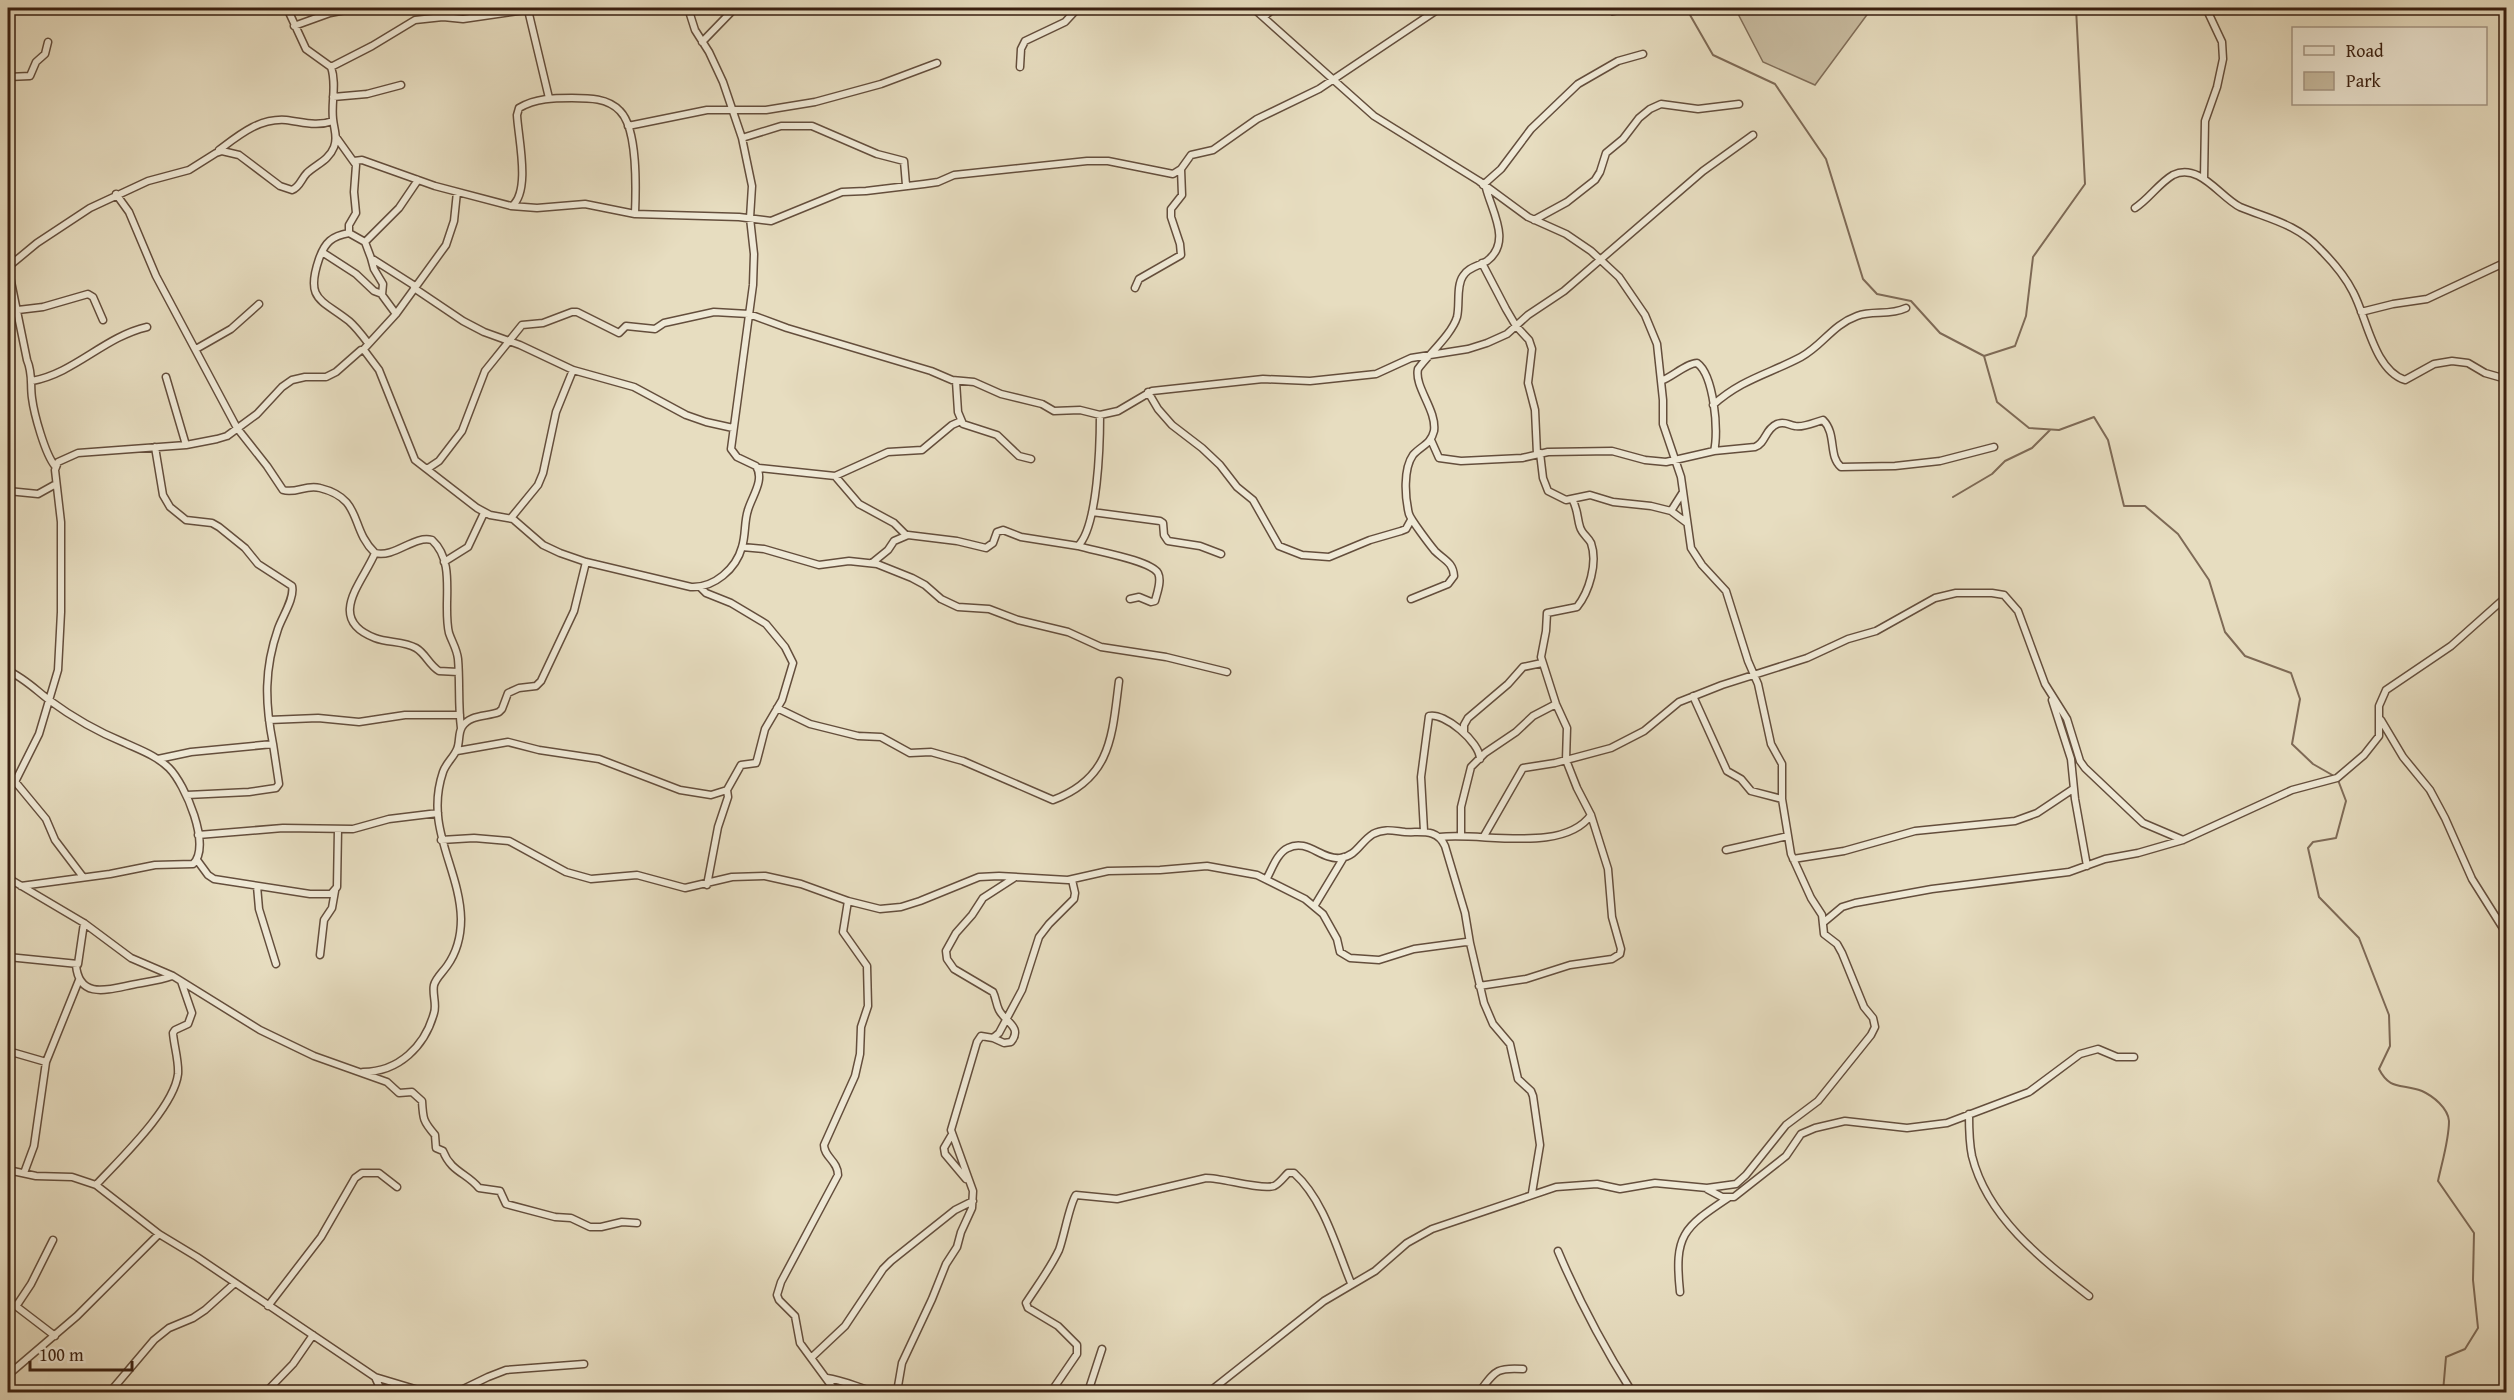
<svg xmlns="http://www.w3.org/2000/svg" width="2514" height="1400" viewBox="0 0 2514 1400" font-family="'Gentium Book Plus',serif">
	<rect width="100%" height="100%" fill="#e7ddc0"/>
	<filter id="stains"><feTurbulence type="fractalNoise" baseFrequency=".00333" numOctaves="4"/><feColorMatrix values="0 0 0 0 .2 0 0 0 0 .09 0 0 0 0 .02 0 0 0 .5 -.17"/></filter>
	<radialGradient id="worn" r=".72"><stop offset=".6" stop-color="#630" stop-opacity="0"/><stop offset="1" stop-color="#630" stop-opacity=".3"/></radialGradient>
	<!-- green -->
	<path fill="#c9bda2" stroke="#816e59" stroke-width="1.5" d="M 1735,8 L 1872,8 L 1815,85 L 1763,62 Z"/>
	<g fill="none" stroke-linecap="round" stroke-linejoin="round">
		<!-- stream -->
		<path stroke="#7e6a56" stroke-width="2" d="M 1605,8 L 1612,15 L 1645,8
			M 1686,8 L 1713,55 L 1775,84 L 1826,159 L 1863,279 L 1877,294 L 1911,301 L 1940,333 L 1984,356 L 1997,402 L 2029,428 L 2059,430 L 2094,417 L 2108,440 L 2124,506 L 2145,506 L 2178,534 L 2209,580 L 2225,632 L 2245,656 L 2291,673 L 2300,699 L 2292,744 L 2313,764 L 2334,776
			M 1984,356 L 2015,346 L 2026,316 L 2033,257 L 2085,184 L 2076,8
			M 1953,497 L 1992,474 L 2005,461 L 2032,448 L 2050,430
			M 2338,780 L 2346,801 L 2336,838 L 2313,842 L 2308,848 L 2319,897 L 2359,938 L 2389,1015 L 2390,1046 L 2379,1069 C 2390,1091 2402,1083 2422,1091 C 2433,1096 2448,1108 2449,1121 C 2449,1140 2442,1162 2438,1181 L 2474,1233 L 2473,1280 L 2478,1328 L 2465,1349 L 2446,1357 L 2443,1392"/>
		<defs>
			<path id="minor" d="M 528,10 L 549,98
				M 1264,17 L 1274,8
				M 294,26 L 330,13 L 356,8
				M 702,42 L 735,8
				M 331,67 L 372,46 L 415,20 L 443,17 L 463,19 L 540,8
				M 1020,67 L 1021,49 L 1025,41 L 1065,22 L 1078,8
				M 8,77 L 30,76 L 36,62 L 45,54 L 48,42
				M 333,97 L 367,94 L 401,85
				M 628,126 L 707,110 L 766,110 L 815,102 L 881,84 L 937,63
				M 336,137 L 356,165 L 354,192 L 356,213 L 349,225 L 349,233 L 365,242 L 371,258 L 415,286
				M 742,138 L 781,126 L 812,126 L 877,154 L 904,161 L 906,185
				M 219,150 C 239,135 259,118 286,120 C 303,122 316,127 333,121
				M 354,161 L 362,160 L 435,186 L 511,206 L 537,208 L 585,204 L 635,214 L 739,217 L 771,221 L 842,192 L 866,191 L 924,184 L 938,182 L 954,175 L 1087,161 L 1108,161 L 1173,174 L 1181,169 L 1191,155 L 1213,150 L 1257,119 L 1319,89 L 1440,8
				M 2204,179 L 2205,121 L 2217,87 L 2223,59 L 2222,42 L 2206,8
				M 1483,185 L 1501,169 L 1531,129 L 1578,84 L 1618,61 L 1643,54
				M 116,194 L 129,212 L 156,276 L 237,428 L 267,466 L 283,490 C 296,494 306,484 320,488 C 364,499 349,528 375,553 C 395,558 414,535 432,540 C 457,563 442,604 449,633 C 452,642 457,649 458,659 C 460,682 458,705 461,728
				M 512,206 C 531,191 518,137 517,115 L 519,108 C 536,98 554,98 572,98 C 589,98 608,98 620,111 C 638,129 636,189 635,214
				M 2135,208 C 2149,199 2159,183 2173,175 C 2199,162 2220,197 2240,207 C 2269,219 2297,224 2320,249 C 2333,262 2345,276 2353,292 C 2367,318 2374,370 2405,380 L 2434,364 L 2452,361 L 2468,363 L 2485,373 L 2506,379
				M 1534,220 L 1567,202 L 1595,180 L 1600,172 L 1606,153 L 1623,139 L 1639,118 L 1650,109 L 1661,104 L 1698,109 L 1739,104
				M 349,233 C 332,236 325,242 319,259 C 305,300 321,299 349,321 C 356,327 362,335 368,343
				M 365,242 L 399,208 L 418,180
				M 322,252 L 356,274 L 374,291 L 382,294
				M 371,258 L 374,269 L 383,284 L 382,295 L 396,314
				M 1482,263 L 1506,309 L 1516,326 L 1529,340 L 1532,349 L 1528,383 L 1535,410 L 1537,454
				M 414,288 L 463,321 L 484,332 L 520,345 L 573,370 L 634,387 L 686,415 L 706,422 L 733,428
				M 1135,288 L 1139,279 L 1181,255 L 1180,244 L 1171,217 L 1171,209 L 1182,195 L 1181,169
				M 18,310 L 43,307 L 88,294 L 93,297 L 103,320
				M 2361,312 L 2393,304 L 2427,299 L 2506,262
				M 196,349 L 231,329 L 259,304
				M 363,350 L 396,314 L 446,245 L 454,221 L 457,192
				M 166,377 L 186,445
				M 32,381 C 75,373 104,337 147,327
				M 956,381 L 958,412 L 963,424 L 997,435 L 1019,456 L 1031,459
				M 1661,381 C 1672,377 1687,363 1697,363 C 1714,375 1719,432 1714,451
				M 1148,392 L 1158,409 L 1172,425 L 1202,448 L 1220,465 L 1237,487 L 1253,500 L 1279,546 L 1302,555 L 1329,557 L 1370,540 L 1401,531 L 1406,529 L 1411,520
				M 1713,405 C 1742,379 1769,374 1801,357 C 1823,345 1832,325 1857,316 C 1873,310 1889,316 1906,308
				M 1431,440 L 1439,458 L 1461,461 L 1522,458 L 1548,452 L 1612,451 L 1645,460 L 1666,462 L 1714,451 L 1755,447 C 1766,443 1765,429 1777,424 C 1785,421 1788,425 1795,426 C 1803,428 1815,422 1823,420 C 1837,434 1828,456 1841,467 L 1895,466 L 1940,461 L 1994,447
				M 155,447 L 163,495 L 170,507 L 186,520 L 212,523 L 219,527 L 245,548 L 258,564 L 292,586 C 295,598 282,617 278,629 C 264,669 265,703 273,744
				M 1540,453 L 1543,478 L 1548,491 L 1566,500 L 1590,495 L 1613,502 L 1651,506 L 1671,511 L 1687,523
				M 55,466 C 45,454 34,414 32,398 C 30,384 33,374 27,360 L 8,267 L 37,243 L 90,208 L 148,181 L 189,170 L 216,153 L 222,151 L 239,155 L 280,186 L 292,190 C 300,187 301,179 307,173 C 317,164 329,160 334,147 C 338,138 334,129 333,119 C 331,102 337,84 331,67 L 306,49 L 287,8
				M 759,468 L 835,476 L 888,452 L 922,450 L 952,425 L 961,421
				M 427,469 L 439,461 L 462,431 L 485,371 L 522,325 L 543,323 L 572,312 L 577,312 L 619,333 L 626,326 L 655,329 L 664,323 L 714,312 L 749,314 L 787,328 L 931,371 L 952,380 L 974,382 L 1001,394 L 1042,404 L 1054,411 L 1080,410 L 1100,415 L 1118,411 L 1152,391 L 1263,379 L 1310,381 L 1376,374 L 1411,358 L 1468,349 L 1487,343 L 1507,334 L 1528,315 L 1564,291 L 1703,171 L 1753,135
				M 835,476 L 859,504 L 894,523 L 906,535
				M 8,491 L 38,494 L 56,484
				M 1671,511 L 1683,492
				M 1092,512 L 1160,521 L 1163,523 L 1164,535 L 1168,541 L 1200,546 L 1221,554
				M 511,518 L 538,485 L 543,473 L 556,412 L 573,370
				M 1078,546 C 1094,551 1150,560 1158,573 C 1162,581 1157,593 1155,601 L 1151,602 L 1139,597 L 1130,599
				M 742,547 L 764,549 L 819,565 L 849,561 L 877,564 L 912,578 L 925,585 L 941,599 L 958,607 L 989,609 L 1018,620 L 1068,632 L 1101,647 L 1166,657 L 1227,672
				M 375,553 C 363,582 325,619 375,638 C 388,643 404,641 416,648 C 426,654 429,665 439,671 L 458,672
				M 444,562 L 468,547 L 484,513
				M 872,563 L 888,550 L 894,541 L 908,535 L 957,541 L 986,548 L 993,543 L 997,532 L 1003,530 L 1021,537 L 1078,546 C 1098,526 1100,444 1100,415
				M 1411,599 L 1448,584 L 1454,576 C 1453,562 1444,560 1435,551 C 1430,545 1411,520 1409,514 C 1405,498 1403,469 1413,455 C 1421,446 1431,444 1434,431 C 1437,410 1414,387 1418,369 C 1429,354 1452,334 1457,317 C 1460,305 1456,286 1463,276 C 1468,267 1479,266 1487,261 C 1512,242 1492,212 1486,188
				M 8,671 C 23,677 36,690 49,700 C 72,717 98,732 125,743 C 140,750 157,756 169,768 C 185,784 212,846 193,864 L 155,865 L 110,874 L 21,886
				M 1693,696 L 1727,771 L 1741,779 L 1751,791 L 1782,799
				M 2052,700 L 2071,759 L 2075,799 L 2087,866
				M 777,708 L 810,724 L 858,736 L 881,737 L 910,753 L 931,752 L 963,761 L 1053,800 C 1112,778 1112,735 1119,681
				M 269,720 L 318,718 L 359,722 L 405,715 L 460,715
				M 2381,720 L 2403,757 L 2430,790 L 2445,818 L 2472,879 L 2506,933
				M 1464,733 L 1464,725 L 1468,718 L 1508,684 L 1523,667 L 1542,663
				M 457,751 L 508,742 L 539,750 L 599,759 L 680,790 L 711,795 L 727,790 L 741,765 L 756,763 L 757,760 L 765,729 L 782,700 L 793,663 L 785,647 L 766,624 L 731,603 L 706,593 L 701,588
				M 158,759 L 191,752 L 273,744 L 279,784 L 276,788 L 249,792 L 187,795
				M 8,773 L 46,819 L 55,840 L 83,877
				M 15,782 L 39,734 L 58,670 L 61,612 L 61,522 L 55,470 L 58,462 L 78,453 L 186,445 L 217,439 L 227,436 L 257,414 L 282,387 L 292,380 L 305,377 L 326,377 L 336,372 L 361,350 L 364,350 L 379,370 L 415,460 L 477,508 L 490,515 L 513,519 L 543,545 L 560,553 L 586,562 L 691,587 C 714,588 736,569 742,547 C 746,534 744,522 748,510 C 752,496 765,480 756,466 L 737,457 L 731,449 L 753,285 L 754,254 L 750,218 L 752,186 L 742,138 L 723,82 L 709,52 L 695,30 L 688,8
				M 1424,831 L 1421,777 L 1429,716 C 1444,712 1480,742 1480,759
				M 198,835 L 283,828 L 353,829 L 389,819 L 438,813
				M 1461,835 L 1461,807 L 1471,767 L 1485,753 L 1516,732 L 1533,716 L 1556,704
				M 1484,836 L 1523,768 L 1555,763 L 1611,748 L 1644,731 L 1679,702 L 1722,685 L 1807,658 L 1848,639 L 1876,631 L 1935,598 L 1956,593 L 1992,593 L 2004,595 L 2018,611 L 2045,684 L 2067,719 L 2080,761 L 2085,768 L 2143,823 L 2183,840
				M 1440,837 C 1482,832 1563,854 1591,815
				M 441,840 L 474,838 L 509,841 L 566,872 L 591,879 L 637,875 L 685,888 L 732,877 L 765,876 L 801,884 L 848,901 L 880,909 L 901,907 L 920,901 L 979,877 L 999,876 L 1068,880 L 1108,871 L 1160,870 L 1207,866 L 1257,875 L 1305,899 L 1323,914 L 1337,939 L 1340,952 L 1350,958 L 1379,960 L 1414,949 L 1466,942 L 1470,943 L 1484,1003 L 1493,1024 L 1510,1044 L 1518,1079 L 1531,1091 L 1533,1096 L 1540,1145 L 1532,1193
				M 1726,850 L 1788,836
				M 1793,859 L 1844,851 L 1915,831 L 2015,821 L 2037,813 L 2073,789
				M 197,860 L 208,875 L 214,879 L 310,894 L 331,894 L 337,887 L 338,829
				M 8,878 L 84,923 L 131,958 L 173,976 L 260,1030 L 314,1056 L 387,1082 L 399,1093 L 412,1092 L 422,1101 C 423,1119 423,1121 435,1135 L 436,1148 L 443,1151 C 451,1172 467,1173 479,1188 L 500,1191 L 506,1204 L 555,1217 L 571,1218 L 590,1227 L 601,1227 L 622,1222 L 637,1223
				M 1267,878 C 1272,869 1277,853 1288,848 C 1307,838 1321,860 1340,858 C 1357,856 1360,842 1373,834 C 1384,828 1394,831 1405,832 C 1421,833 1437,828 1445,846 L 1465,913 L 1470,943
				M 707,885 L 718,827 L 728,797 L 727,790
				M 257,886 L 259,909 L 276,964
				M 1315,905 L 1344,857
				M 1824,922 L 1842,907 L 1855,903 L 1932,889 L 2069,872 L 2105,859 L 2138,853 L 2183,840 L 2292,790 L 2337,778 L 2364,755 L 2379,736 L 2379,706 L 2386,690 L 2451,646 L 2506,597
				M 320,955 L 324,920 L 332,908 L 335,891
				M 8,957 L 78,964 L 84,923
				M 76,965 C 79,999 107,990 131,985 C 145,982 158,981 172,976
				M 1479,986 L 1526,979 L 1570,965 L 1612,959 L 1620,954 L 1621,949 L 1612,917 L 1608,869 L 1591,815 L 1577,788 L 1566,760 L 1567,728 L 1556,704 L 1541,657 L 1546,631 L 1547,613 L 1577,607 C 1589,592 1598,563 1591,543 C 1588,537 1582,534 1580,527 C 1577,518 1578,509 1572,499
				M 993,1038 L 1004,1043 L 1011,1042 C 1023,1027 1005,1022 999,1010 C 996,1004 996,998 993,992 L 954,969 L 947,959 L 946,951 L 956,933 L 972,915 L 983,898 L 1014,878
				M 8,1051 L 46,1062
				M 363,1072 C 399,1072 425,1046 434,1013 C 437,1004 432,994 434,985 C 436,978 442,973 447,966 C 457,952 461,937 461,919 C 460,868 424,828 443,772 C 446,763 454,757 457,749 C 460,743 458,733 462,727 C 470,714 487,717 499,712 L 502,709 L 508,693 L 519,688 L 536,686 L 541,681 L 574,611 L 586,562
				M 1969,1114 C 1969,1128 1969,1142 1972,1156 C 1987,1217 2041,1259 2089,1296
				M 951,1136 L 944,1148 L 945,1154 L 966,1179
				M 8,1170 L 36,1176 L 72,1177 L 96,1185 L 159,1234 L 197,1257 L 375,1377 L 425,1392
				M 24,1173 L 34,1146 L 46,1062 L 79,980
				M 96,1185 C 119,1160 174,1108 178,1074 C 179,1061 174,1046 173,1033 L 175,1030 L 188,1024 L 192,1013 L 181,981
				M 1707,1189 L 1722,1197 L 1734,1197 L 1786,1156 L 1801,1134 L 1815,1128 L 1845,1121 L 1907,1128 L 1947,1123 L 2029,1092 L 2080,1054 L 2098,1049 L 2117,1057 L 2134,1057
				M 1558,1251 C 1579,1301 1603,1346 1632,1392
				M 1680,1292 C 1674,1235 1683,1228 1728,1198
				M 8,1300 L 55,1336
				M 17,1305 L 31,1284 L 53,1240
				M 268,1306 L 321,1237 L 355,1178 L 362,1173 L 379,1173 L 397,1187
				M 811,1358 L 845,1326 L 883,1269 L 891,1261 L 955,1210 L 973,1201
				M 8,1375 L 77,1316 L 159,1234
				M 375,1377 L 382,1392
				M 827,1378 C 843,1380 859,1388 875,1392
				M 8,1390 L 10,1392
				M 110,1392 L 154,1340 L 169,1328 L 193,1318 L 205,1310 L 235,1283
				M 266,1392 L 293,1364 L 313,1335
				M 457,1392 L 488,1377 L 506,1370 L 584,1364
				M 836,1392 L 800,1343 L 795,1316 L 779,1300 L 777,1295 L 781,1282 L 838,1175 C 838,1161 824,1157 824,1145 L 855,1076 L 860,1054 L 861,1027 L 868,1006 L 867,966 L 843,932 L 848,901
				M 897,1392 L 902,1363 L 932,1299 L 946,1264 L 957,1247 L 961,1232 L 972,1208 L 973,1191 L 951,1130 L 977,1042 L 981,1036 L 993,1038 L 999,1033 L 1022,990 L 1039,937 L 1049,924 L 1074,899 L 1075,893 L 1072,880
				M 1051,1392 L 1077,1354 L 1077,1345 L 1058,1326 L 1028,1308 L 1026,1303 C 1037,1286 1050,1269 1059,1250 C 1064,1237 1070,1202 1076,1195 L 1117,1199 L 1206,1178 C 1223,1178 1260,1190 1274,1186 C 1279,1184 1284,1177 1288,1173 L 1294,1173 C 1324,1200 1336,1247 1351,1283
				M 1088,1392 L 1102,1349
				M 1209,1392 L 1324,1301 L 1375,1271 L 1407,1243 L 1432,1229 L 1556,1187 L 1597,1184 L 1620,1189 L 1655,1183 L 1707,1188 L 1736,1184 L 1746,1175 L 1786,1125 L 1818,1101 L 1871,1035 L 1875,1027 L 1873,1018 L 1864,1007 L 1842,953 L 1837,944 L 1824,934 L 1822,915 L 1811,898 L 1791,854 L 1782,799 L 1782,764 L 1771,744 L 1758,684 L 1748,661 L 1726,591 L 1702,565 L 1691,548 L 1681,477 L 1663,424 L 1663,400 L 1657,344 L 1645,315 L 1619,277 L 1591,251 L 1566,234 L 1528,217 L 1479,181 L 1374,116 L 1253,8
				M 1479,1392 C 1495,1372 1495,1367 1523,1369"/>
		</defs>
		<!-- minor casing -->
		<use href="#minor" stroke="#644e3c" stroke-width="9"/>
		<!-- minor -->
		<use href="#minor" stroke="#efe9d6" stroke-width="6"/>
	</g>
	<!-- margin -->
	<rect width="2514" height="1400" fill="none" stroke="#e7ddc0" stroke-width="30"/>
	<rect x="9" y="9" width="2496" height="1382" fill="none" stroke="#391f10" stroke-width="3"/>
	<rect x="15" y="15" width="2484" height="1370" fill="none" stroke="#391f10" stroke-width="1.5"/>
	<!-- legend -->
	<rect x="2292" y="27" width="195" height="78" fill="#efe9d6" stroke="#a69887" stroke-width="1.5"/>
	<rect x="2304" y="46" width="30" height="9" fill="#efe9d6" stroke="#a69887" stroke-width="1.5"/>
	<text x="2346" y="57" font-size="18" fill="#391f10">Road</text>
	<rect x="2304" y="72" width="30" height="18" fill="#c9bda2" stroke="#a69887" stroke-width="1.5"/>
	<text x="2346" y="87" font-size="18" fill="#391f10">Park</text>
	<!-- scale -->
	<path d="M30 1361v9h102v-9" fill="none" stroke="#391f10" stroke-width="3"/>
	<text x="39" y="1361" font-size="18" fill="#391f10" stroke="#efe9d6" stroke-width="4.5" paint-order="stroke">100 m</text>
	<rect width="100%" height="100%" filter="url(#stains)"/>
	<rect width="100%" height="100%" fill="url(#worn)"/>
</svg>
